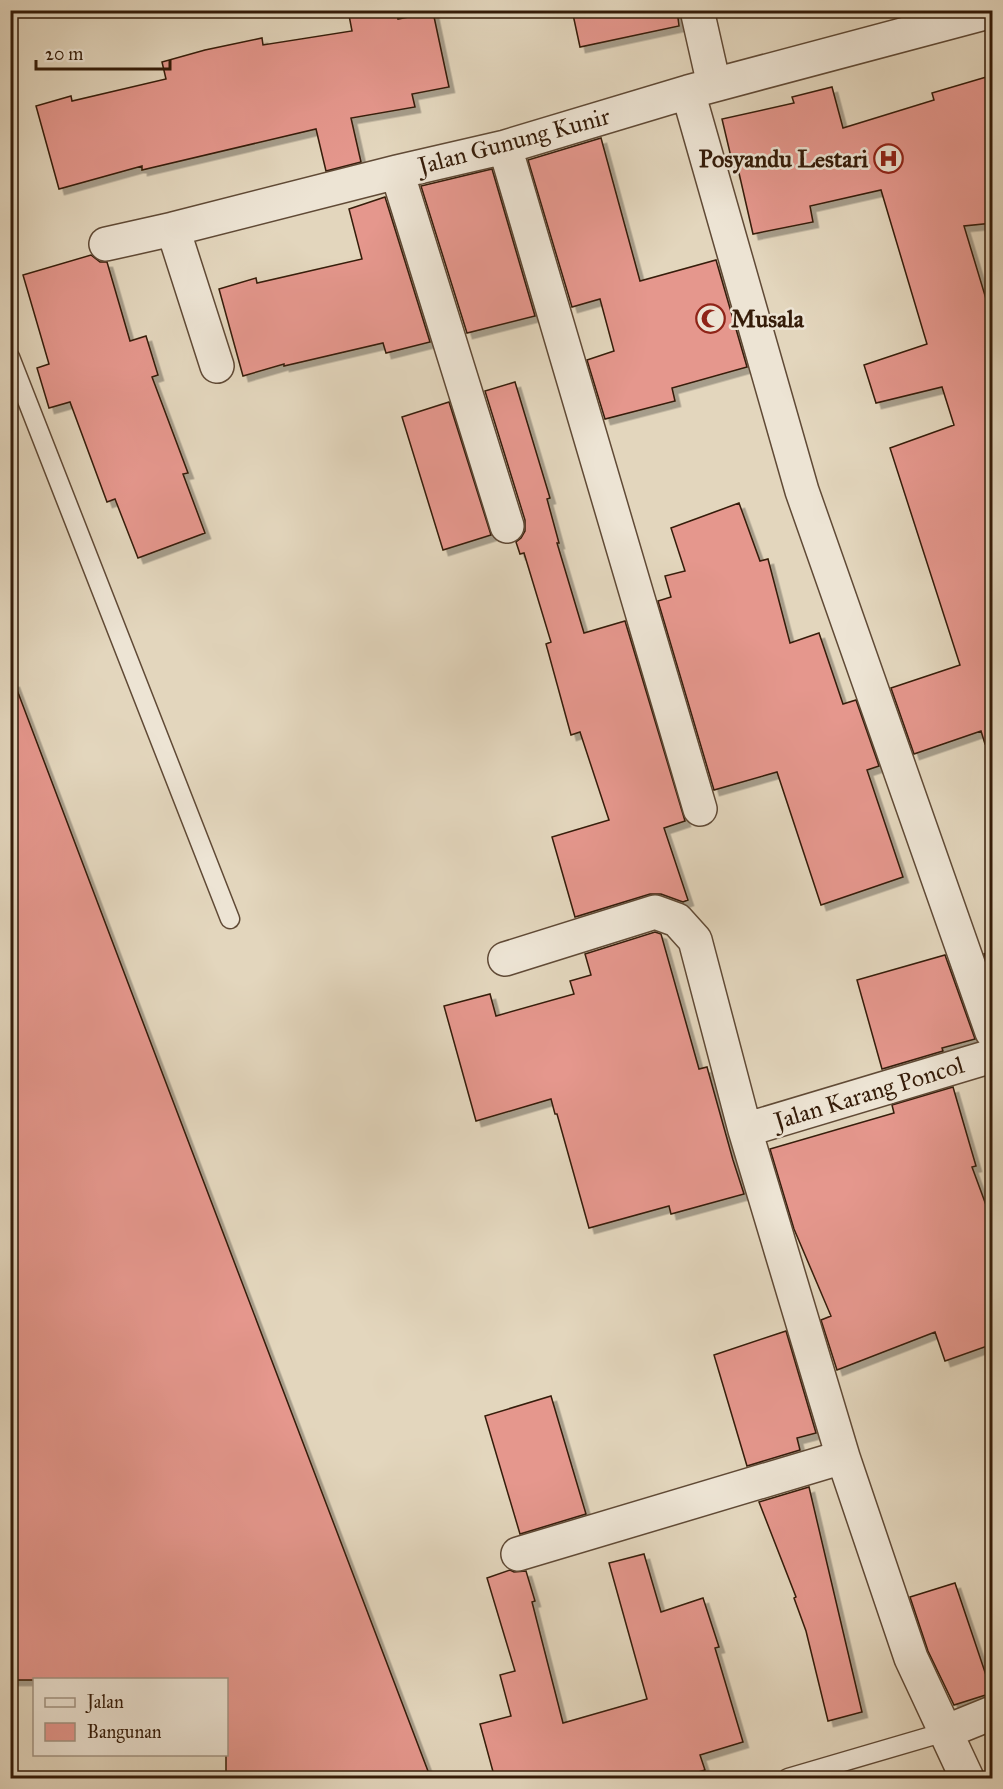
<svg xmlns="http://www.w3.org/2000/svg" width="1003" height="1789" viewBox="0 0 1003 1789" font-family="'IM FELL Great Primer',serif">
	<defs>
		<filter id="shadow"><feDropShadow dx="5.5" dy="5.5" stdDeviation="0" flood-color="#0004"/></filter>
	</defs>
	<rect width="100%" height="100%" fill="#e3d6bd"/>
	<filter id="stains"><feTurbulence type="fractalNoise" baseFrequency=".00333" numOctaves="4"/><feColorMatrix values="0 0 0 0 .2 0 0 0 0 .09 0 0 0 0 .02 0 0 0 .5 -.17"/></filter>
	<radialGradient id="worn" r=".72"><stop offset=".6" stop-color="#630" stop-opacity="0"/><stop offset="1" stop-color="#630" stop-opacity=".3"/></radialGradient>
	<!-- building -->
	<path fill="#e5978d" stroke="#351c09" stroke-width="1.5" filter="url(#shadow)" d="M 348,10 L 396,10 L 398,19 L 433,12 L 449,87 L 412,94 L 415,107 L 351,118 L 361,162 L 326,171 L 316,129 L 142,170 L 142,166 L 59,189 L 36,106 L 71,96 L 72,101 L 166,79 L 162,62 L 205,50 L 262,38 L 263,45 L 352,31 Z
		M 572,10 L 677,10 L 679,26 L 580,47 Z
		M 993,75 L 993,223 L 964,226 L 993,322 L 993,743 L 985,744 L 981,731 L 914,754 L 891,688 L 960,665 L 890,448 L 954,425 L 942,387 L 876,403 L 864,365 L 927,344 L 881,190 L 810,206 L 813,222 L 753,234 L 739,173 L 735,174 L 722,119 L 794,103 L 792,97 L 832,87 L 843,128 L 934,100 L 932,93 Z
		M 601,138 L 640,281 L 716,260 L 747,367 L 672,388 L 675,401 L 605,419 L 587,360 L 614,351 L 600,299 L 572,307 L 528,160 Z
		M 492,169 L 535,316 L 467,333 L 421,186 Z
		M 385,197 L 430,342 L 386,353 L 383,343 L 284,366 L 284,364 L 243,376 L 219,289 L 256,278 L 257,283 L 362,259 L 349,209 Z
		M 91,255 L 100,262 L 107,262 L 130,341 L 146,336 L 158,375 L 152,377 L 188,473 L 183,474 L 205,533 L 138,558 L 115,499 L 107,502 L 70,402 L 49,408 L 37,368 L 49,364 L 23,275 Z
		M 515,382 L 550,498 L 547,499 L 559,543 L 557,543 L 584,633 L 625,621 L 685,821 L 664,828 L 688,900 L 683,902 L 661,894 L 650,894 L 575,917 L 552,837 L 609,820 L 580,732 L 571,735 L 546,644 L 551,642 L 524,553 L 520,554 L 516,542 L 521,538 L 525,531 L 525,520 L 485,391 Z
		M 449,402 L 491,535 L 443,550 L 402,417 Z
		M 739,503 L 760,561 L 768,559 L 790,643 L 819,633 L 843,704 L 856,700 L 879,766 L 867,770 L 903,877 L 821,905 L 777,772 L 714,790 L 658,601 L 671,597 L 665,576 L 685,571 L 671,528 Z
		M 14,682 L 136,1004 L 431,1779 L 226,1779 L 226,1680 L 10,1680 L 10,683 Z
		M 655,932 L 661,934 L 699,1069 L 707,1067 L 733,1160 L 744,1194 L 671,1214 L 669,1206 L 589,1228 L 557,1114 L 555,1114 L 551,1099 L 476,1121 L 444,1006 L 490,994 L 496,1016 L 574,994 L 570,981 L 591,975 L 585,954 Z
		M 993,950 L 993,977 L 984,954 Z
		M 945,955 L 975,1039 L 942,1048 L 943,1051 L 882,1069 L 857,980 Z
		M 953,1087 L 976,1166 L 972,1167 L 993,1224 L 993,1344 L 945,1361 L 935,1332 L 837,1370 L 821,1320 L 831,1316 L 794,1229 L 770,1149 L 894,1113 L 892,1105 Z
		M 786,1331 L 816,1433 L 797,1438 L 800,1450 L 747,1466 L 714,1355 Z
		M 551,1396 L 586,1514 L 520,1534 L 485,1416 Z
		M 809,1487 L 862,1712 L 828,1721 L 806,1631 L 794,1598 L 796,1597 L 759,1502 Z
		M 644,1554 L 661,1612 L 703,1598 L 719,1647 L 715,1648 L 743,1742 L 700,1755 L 705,1770 L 675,1779 L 495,1779 L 480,1724 L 511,1716 L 500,1675 L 515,1671 L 487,1578 L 510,1570 L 514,1572 L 526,1571 L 535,1601 L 532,1602 L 563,1723 L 647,1699 L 609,1563 Z
		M 955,1583 L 992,1693 L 954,1705 L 928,1651 L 910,1597 Z"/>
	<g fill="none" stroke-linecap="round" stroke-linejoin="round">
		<defs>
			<path id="service" d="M 10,357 L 230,919
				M 788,1778 L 945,1732"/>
			<path id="minor" d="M 697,10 L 714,85
				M 688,92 L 802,491 L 992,1032
				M 505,147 L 700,809
				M 397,172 L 507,526
				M 106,244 L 173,229
				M 217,366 L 173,229 L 397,172 L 505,147 L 688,92 L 992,11
				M 505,959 L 655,912 L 677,920 L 695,940 L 745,1130 L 843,1457 L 911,1658 L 967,1778
				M 745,1130 L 992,1056
				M 518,1554 L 843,1457
				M 945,1732 L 992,1713"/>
		</defs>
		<!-- service casing -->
		<use href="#service" stroke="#604a36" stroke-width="21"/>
		<!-- minor casing -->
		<use href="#minor" stroke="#604a36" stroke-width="36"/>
		<!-- service -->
		<use href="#service" stroke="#ede4d4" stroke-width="18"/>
		<!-- minor -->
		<use href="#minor" stroke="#ede4d4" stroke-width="33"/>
	</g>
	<!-- icons -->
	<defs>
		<symbol id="hospital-ring" viewBox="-11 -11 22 22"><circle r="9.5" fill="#ede4d4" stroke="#8f2418" stroke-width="1.5"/><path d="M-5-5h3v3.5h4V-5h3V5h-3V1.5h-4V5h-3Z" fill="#8f2418"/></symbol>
		<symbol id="mosque-ring" viewBox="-11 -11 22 22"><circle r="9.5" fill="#ede4d4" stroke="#8f2418" stroke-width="1.5"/><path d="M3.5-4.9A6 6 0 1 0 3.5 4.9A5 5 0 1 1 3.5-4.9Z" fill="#8f2418"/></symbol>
	</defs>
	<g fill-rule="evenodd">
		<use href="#hospital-ring" x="872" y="142" width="33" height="33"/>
		<use href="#mosque-ring" x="694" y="302" width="33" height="33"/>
	</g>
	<g text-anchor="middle" stroke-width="5" stroke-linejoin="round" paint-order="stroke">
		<!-- street labels -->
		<g font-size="24" fill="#351c09" stroke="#ede4d4">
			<text transform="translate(514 141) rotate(-15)" y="8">Jalan Gunung Kunir</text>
			<text transform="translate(869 1093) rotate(-17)" y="8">Jalan Karang Poncol</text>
		</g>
		<!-- poi labels -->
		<g font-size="24" font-weight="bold" fill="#351c09" stroke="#ede4d4" text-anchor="end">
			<text x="868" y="167">Posyandu Lestari</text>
			<text x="731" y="327" text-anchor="start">Musala</text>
		</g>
	</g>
	<!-- margin -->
	<rect width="1003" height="1789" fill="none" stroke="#e3d6bd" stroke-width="36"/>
	<rect x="12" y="12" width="979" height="1765" fill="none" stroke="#351c09" stroke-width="3"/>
	<rect x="18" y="18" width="967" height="1753" fill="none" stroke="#351c09" stroke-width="1.5"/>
	<!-- legend -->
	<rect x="33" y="1678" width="195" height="78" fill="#ede4d4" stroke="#a39483" stroke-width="1.5"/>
	<rect x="45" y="1698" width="30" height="9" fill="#ede4d4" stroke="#a39483" stroke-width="1.5"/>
	<text x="87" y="1708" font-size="18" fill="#351c09">Jalan</text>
	<rect x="45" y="1723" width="30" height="18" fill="#e5978d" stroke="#a39483" stroke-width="1.5"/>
	<text x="87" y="1738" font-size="18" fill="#351c09">Bangunan</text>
	<!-- scale -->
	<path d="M36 60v9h134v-9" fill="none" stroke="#351c09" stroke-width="3"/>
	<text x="45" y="60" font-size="18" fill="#351c09" stroke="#ede4d4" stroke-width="4.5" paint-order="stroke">20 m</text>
	<rect width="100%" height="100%" filter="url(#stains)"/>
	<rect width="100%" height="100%" fill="url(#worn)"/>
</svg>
